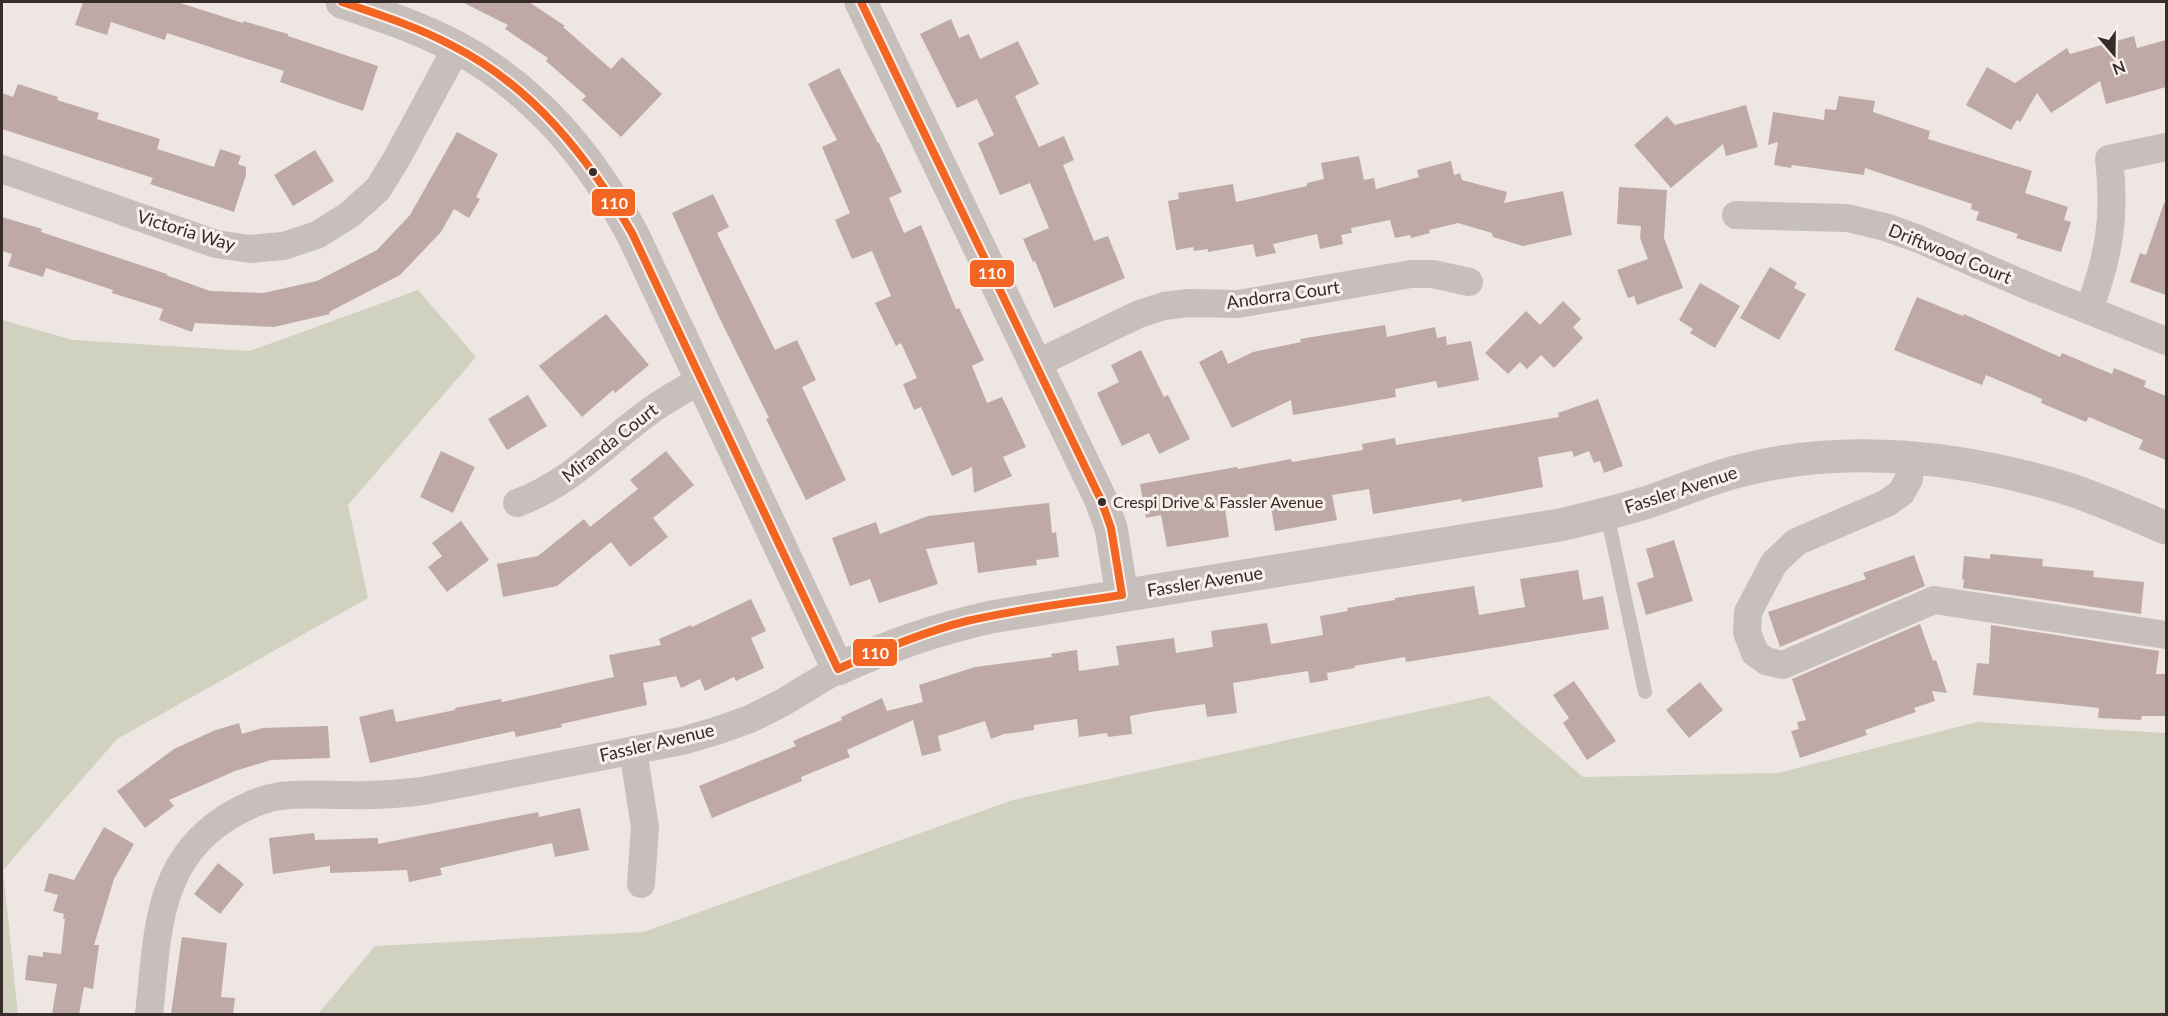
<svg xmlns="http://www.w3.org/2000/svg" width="2168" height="1016" viewBox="0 0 2168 1016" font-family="Lato,sans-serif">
	<rect width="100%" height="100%" fill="#ede6e3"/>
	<!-- green -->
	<path fill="#d0d1be" d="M 418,290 L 476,357 L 348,505 L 368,598 L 117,739 L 3,870 L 18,1014 L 2,1014 L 2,320 L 73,340 L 250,351 Z
		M 1489,696 L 1583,777 L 1778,773 L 1977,722 L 2166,733 L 2166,1014 L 318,1014 L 375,946 L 644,932 L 1013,800 Z"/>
	<!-- building -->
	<path fill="#bfa9a6" d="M 83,2 L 177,2 L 243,23 L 243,21 L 288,34 L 288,36 L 378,66 L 363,111 L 280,82 L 284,71 L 167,33 L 165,40 L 111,22 L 107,35 L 75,25 Z
		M 462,2 L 529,2 L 565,26 L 563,27 L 611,69 L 622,57 L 662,94 L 621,137 L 582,100 L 586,96 L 546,61 L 548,58 L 505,29 L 508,25 Z
		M 951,19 L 959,38 L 969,34 L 980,59 L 1018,41 L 1039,84 L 1015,96 L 1039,147 L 1064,136 L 1074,160 L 1063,165 L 1094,241 L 1108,236 L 1125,278 L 1054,308 L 1035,261 L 1033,262 L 1023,239 L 1049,228 L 1030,183 L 1000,195 L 978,143 L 994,135 L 977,99 L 957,108 L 920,34 Z
		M 2134,36 L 2137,48 L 2166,40 L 2166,87 L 2106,104 L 2100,81 L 2051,113 L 2037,93 L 2020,122 L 2017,120 L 2011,130 L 1966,105 L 1987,67 L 2015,83 L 2067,48 L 2070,54 Z
		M 839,68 L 878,143 L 879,143 L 902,192 L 889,198 L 904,233 L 921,225 L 956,309 L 959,308 L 984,360 L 972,366 L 987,403 L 1002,397 L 1026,447 L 1003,457 L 1012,476 L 974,493 L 972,467 L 952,476 L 921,407 L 914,410 L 903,384 L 917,378 L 901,343 L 896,346 L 875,303 L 891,296 L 872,251 L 852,259 L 835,220 L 850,213 L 822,147 L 837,140 L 808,84 Z
		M 18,84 L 58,97 L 57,100 L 99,113 L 97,119 L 160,139 L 157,149 L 214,167 L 220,149 L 241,156 L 238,164 L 246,167 L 246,175 L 234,212 L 150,184 L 153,178 L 2,129 L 2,93 L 13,97 Z
		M 1839,96 L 1875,101 L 1873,112 L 1930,131 L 1928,139 L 2032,171 L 2025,193 L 2068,207 L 2064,220 L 2071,222 L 2061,252 L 2016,238 L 2018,234 L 1976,220 L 1979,212 L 1971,209 L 1972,204 L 1865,168 L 1864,175 L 1792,165 L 1791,168 L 1774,165 L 1778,142 L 1768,145 L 1773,112 L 1824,120 L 1825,109 L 1836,110 Z
		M 1746,105 L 1758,147 L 1726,156 L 1723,144 L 1671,188 L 1634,145 L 1667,116 L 1675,125 Z
		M 457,132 L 498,154 L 476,197 L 480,199 L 469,218 L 454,209 L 441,232 L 400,275 L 329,312 L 330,314 L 274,327 L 195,323 L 192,332 L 159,320 L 163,309 L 112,293 L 113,290 L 46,268 L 43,277 L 8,266 L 12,254 L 2,251 L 2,217 L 42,229 L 41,232 L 167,274 L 166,275 L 210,291 L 263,293 L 317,281 L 377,250 L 410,215 Z
		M 315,150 L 334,181 L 293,206 L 274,175 Z
		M 1359,156 L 1364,180 L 1374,178 L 1376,189 L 1419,177 L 1417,170 L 1451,161 L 1454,175 L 1460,173 L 1462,180 L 1507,192 L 1504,203 L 1563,191 L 1572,235 L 1523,246 L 1493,237 L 1492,233 L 1458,223 L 1429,230 L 1430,233 L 1411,238 L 1410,235 L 1395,238 L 1390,220 L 1351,228 L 1352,233 L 1341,235 L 1343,244 L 1320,249 L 1317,234 L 1273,244 L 1276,253 L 1256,257 L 1253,244 L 1208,252 L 1208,249 L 1194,251 L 1193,247 L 1176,250 L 1168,201 L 1179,199 L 1178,193 L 1233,184 L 1236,202 L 1307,186 L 1307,183 L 1324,179 L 1321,163 Z
		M 1619,187 L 1667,190 L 1664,238 L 1683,288 L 1637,305 L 1634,296 L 1628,298 L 1617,270 L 1648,259 L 1640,238 L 1641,226 L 1617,224 Z
		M 713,194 L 729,227 L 717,233 L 775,350 L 797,340 L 816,380 L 802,387 L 846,480 L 806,500 L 766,419 L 769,418 L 718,315 L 672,213 Z
		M 2164,203 L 2166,204 L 2166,295 L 2130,282 L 2140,253 L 2146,255 Z
		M 1770,267 L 1797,283 L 1794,288 L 1806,294 L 1779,340 L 1740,318 Z
		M 1700,283 L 1740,306 L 1715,348 L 1690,333 L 1693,329 L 1679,320 Z
		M 1917,297 L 1963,316 L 1964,314 L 2060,357 L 2062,353 L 2112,374 L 2114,368 L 2146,381 L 2144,387 L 2166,396 L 2166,460 L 2139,449 L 2143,440 L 2089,417 L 2086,422 L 2041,403 L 2042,399 L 1986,375 L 1982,385 L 1894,350 Z
		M 1563,301 L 1581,319 L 1573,327 L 1583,338 L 1554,368 L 1541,355 L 1527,369 L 1520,362 L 1508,374 L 1485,353 L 1526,311 L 1540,325 Z
		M 606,314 L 649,365 L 615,393 L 613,390 L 582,417 L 539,366 Z
		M 1385,325 L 1387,337 L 1435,327 L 1437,338 L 1446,336 L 1447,345 L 1471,341 L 1479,380 L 1438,388 L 1436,381 L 1395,389 L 1396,397 L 1293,415 L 1291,400 L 1232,428 L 1199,362 L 1222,350 L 1228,364 L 1253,352 L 1301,342 L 1300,339 Z
		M 1141,350 L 1164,397 L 1168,395 L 1190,439 L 1159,454 L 1149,433 L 1122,446 L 1097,393 L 1119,382 L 1111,365 Z
		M 528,395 L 547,426 L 507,450 L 488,419 Z
		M 1598,399 L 1623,466 L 1604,473 L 1600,461 L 1594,463 L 1589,451 L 1574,457 L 1572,451 L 1538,457 L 1543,487 L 1462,502 L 1461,499 L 1373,514 L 1369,489 L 1332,495 L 1337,520 L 1275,531 L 1270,501 L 1225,508 L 1229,537 L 1167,547 L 1161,515 L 1146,518 L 1140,484 L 1237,467 L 1238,469 L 1291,459 L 1292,462 L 1363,450 L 1362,444 L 1395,438 L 1396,445 L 1559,417 L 1558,413 Z
		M 441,451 L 475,467 L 453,513 L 420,497 Z
		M 666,451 L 694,485 L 653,518 L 668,537 L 630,567 L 611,542 L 557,586 L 503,597 L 497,564 L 538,556 L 584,519 L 590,527 L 638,489 L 630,480 Z
		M 1049,503 L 1052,533 L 1056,532 L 1059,557 L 1036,560 L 1037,565 L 978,573 L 974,542 L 926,549 L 938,584 L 879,603 L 870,579 L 850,586 L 832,538 L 876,522 L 880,534 L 928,516 Z
		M 461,521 L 489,560 L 447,592 L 428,567 L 442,556 L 432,543 Z
		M 1674,540 L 1693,601 L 1646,615 L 1637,583 L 1654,577 L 1646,549 Z
		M 1990,554 L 2043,559 L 2042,566 L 2094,571 L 2093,577 L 2144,582 L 2141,614 L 1963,588 L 1964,579 L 1962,580 L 1964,556 L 1990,559 Z
		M 1914,555 L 1925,586 L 1780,647 L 1768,612 L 1866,579 L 1863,573 Z
		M 1578,570 L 1583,600 L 1603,596 L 1609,629 L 1406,662 L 1405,657 L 1354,666 L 1355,668 L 1327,673 L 1328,680 L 1310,683 L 1308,671 L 1233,683 L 1237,713 L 1207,717 L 1205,704 L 1150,712 L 1130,716 L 1132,734 L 1108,737 L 1107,733 L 1079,737 L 1077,719 L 1034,725 L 1034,730 L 1004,734 L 991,739 L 985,721 L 938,736 L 941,751 L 922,756 L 913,720 L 847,750 L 850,757 L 801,777 L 802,781 L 712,818 L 699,786 L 796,746 L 793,741 L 842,720 L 841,717 L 882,698 L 887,711 L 923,702 L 919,685 L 975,667 L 1052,657 L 1051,654 L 1077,650 L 1079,671 L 1119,665 L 1116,646 L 1174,638 L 1176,653 L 1213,647 L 1211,631 L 1267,623 L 1271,644 L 1323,635 L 1320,616 L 1348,611 L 1347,608 L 1395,600 L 1395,598 L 1474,586 L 1479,615 L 1525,607 L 1520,579 Z
		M 751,599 L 766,631 L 751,638 L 764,668 L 736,681 L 734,677 L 705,691 L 700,679 L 681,688 L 676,676 L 643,683 L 647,705 L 561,724 L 562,727 L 516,737 L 514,731 L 370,763 L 359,717 L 393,709 L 396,722 L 455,710 L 455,708 L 501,699 L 502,702 L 614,677 L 609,655 L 661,645 L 659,639 L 691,625 L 692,627 Z
		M 1920,624 L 1933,661 L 1936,660 L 1947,693 L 1932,691 L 1935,701 L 1914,708 L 1916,712 L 1865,730 L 1867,735 L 1800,758 L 1791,731 L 1799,729 L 1797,722 L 1806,720 L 1792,679 Z
		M 1991,625 L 2159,651 L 2156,674 L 2166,674 L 2166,716 L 2142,716 L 2141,720 L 2098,718 L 2099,708 L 1973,695 L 1977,663 L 1989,664 Z
		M 1574,681 L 1616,741 L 1587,760 L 1563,723 L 1569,718 L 1553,695 Z
		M 1700,682 L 1723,710 L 1689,738 L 1666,710 Z
		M 239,723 L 242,734 L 262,728 L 328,726 L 330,758 L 271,760 L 235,771 L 169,800 L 174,806 L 145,828 L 117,791 L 174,749 L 213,731 Z
		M 580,808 L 589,850 L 555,857 L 552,843 L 440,868 L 442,875 L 409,882 L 407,870 L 330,873 L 330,866 L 273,874 L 269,838 L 314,833 L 315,840 L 378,838 L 378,844 L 538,812 L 539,817 Z
		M 104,827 L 134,844 L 114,879 L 94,945 L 99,945 L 93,989 L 84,987 L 79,1014 L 52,1014 L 57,984 L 25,980 L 28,955 L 43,957 L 43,952 L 61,954 L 65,919 L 63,919 L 64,914 L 53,911 L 58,895 L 44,891 L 49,873 L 74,880 Z
		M 218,863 L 244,884 L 220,914 L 194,894 Z
		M 182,937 L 227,943 L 221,997 L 235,998 L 233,1014 L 171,1014 Z"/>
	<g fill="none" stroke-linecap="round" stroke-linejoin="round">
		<!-- service -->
		<path stroke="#c6bfbb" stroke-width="14" d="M 1607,514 L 1645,692"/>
		<!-- minor -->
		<path stroke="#c6bfbb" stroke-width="28" d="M 2,169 L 216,244 L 250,249 L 283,246 L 317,235 L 349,215 L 378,189 L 397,158 L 457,47
			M 1736,215 L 1847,218 L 1885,227 L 1919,239 L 2030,287 L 2166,341
			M 2089,310 C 2109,255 2116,217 2109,159 L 2166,147
			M 1036,364 L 1139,314 L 1164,306 L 1189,303 L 1238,304 L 1411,274 L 1433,274 L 1469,282
			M 1910,459 L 1909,479 L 1901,493 L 1887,503 L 1796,542 L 1774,563 L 1748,612 L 1747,632 L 1755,653 L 1766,661 L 1783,665 L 1934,600 L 2166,635
			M 517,503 C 567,485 601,448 642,417 C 661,402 681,391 701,380
			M 633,750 L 645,827 L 641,884
			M 149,1014 C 158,939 154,864 226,818 C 242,808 261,799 280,796 C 303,793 326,795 349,795 C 374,796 398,794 423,791 L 682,741 L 716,731 L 750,719 L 782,703 L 838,669"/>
		<!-- tertiary -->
		<path stroke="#c6bfbb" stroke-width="33" d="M 342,2 C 381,15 420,28 456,47 C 536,90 589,155 632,233 L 838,669 C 888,646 937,629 991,617 L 1560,525 C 1590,518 1619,511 1648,502 C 1680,491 1710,478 1743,470 C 1847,443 1964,457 2065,488 C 2100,499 2133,514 2166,528
			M 861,2 L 1101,500 L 1111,528 L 1122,595"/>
		<defs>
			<path id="bus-1" d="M 342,2 C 380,15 418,27 453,46 C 533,87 588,157 632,233 L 838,669 C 880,650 923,632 967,621 C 1018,609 1070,603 1122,595 L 1111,528 L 1101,500 L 861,2"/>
		</defs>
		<!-- bus-1 casing -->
		<use href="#bus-1" stroke="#f9f0eb" stroke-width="12"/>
		<!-- bus-1 -->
		<use href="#bus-1" stroke="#f26522" stroke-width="8"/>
	</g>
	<!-- markers -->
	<g fill="#372c2a" stroke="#f9f0eb" stroke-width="2">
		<circle cx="593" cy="172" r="5"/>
		<circle cx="1102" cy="502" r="5"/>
	</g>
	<g text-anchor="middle" stroke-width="6" stroke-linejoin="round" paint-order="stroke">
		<!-- bus labels -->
		<g font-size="16" fill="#372c2a" stroke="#f9f0eb" text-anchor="start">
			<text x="1113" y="508">Crespi Drive &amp; Fassler Avenue</text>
		</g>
		<!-- street labels -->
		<g font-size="18" fill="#372c2a" stroke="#f9f0eb">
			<text transform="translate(186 231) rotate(17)" y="6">Victoria Way</text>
			<text transform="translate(1950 254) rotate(22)" y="6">Driftwood Court</text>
			<text transform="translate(1283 295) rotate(-8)" y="6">Andorra Court</text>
			<text transform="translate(610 443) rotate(-38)" y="6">Miranda Court</text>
			<text transform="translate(1681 490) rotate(-18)" y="6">Fassler Avenue</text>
			<text transform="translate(1205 582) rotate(-9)" y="6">Fassler Avenue</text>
			<text transform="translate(657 743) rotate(-13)" y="6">Fassler Avenue</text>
		</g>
	</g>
	<g stroke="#f9f0eb" stroke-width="2">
		<rect x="591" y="188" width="45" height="29" rx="6" fill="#f26522"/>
		<rect x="969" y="259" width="46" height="29" rx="6" fill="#f26522"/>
		<rect x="852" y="638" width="46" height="29" rx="6" fill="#f26522"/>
	</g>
	<g font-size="16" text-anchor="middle" font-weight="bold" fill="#fff">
		<text x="614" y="209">110</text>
		<text x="992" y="279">110</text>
		<text x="875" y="659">110</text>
	</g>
	<!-- border -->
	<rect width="2168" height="1016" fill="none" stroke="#372c2a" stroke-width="6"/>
	<!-- north arrow -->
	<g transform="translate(2114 54) rotate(160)" stroke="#f9f0eb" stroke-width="4.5" paint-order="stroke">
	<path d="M0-4.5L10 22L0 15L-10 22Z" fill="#372c2a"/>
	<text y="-9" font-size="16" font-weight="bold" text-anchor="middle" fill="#372c2a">N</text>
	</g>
</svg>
